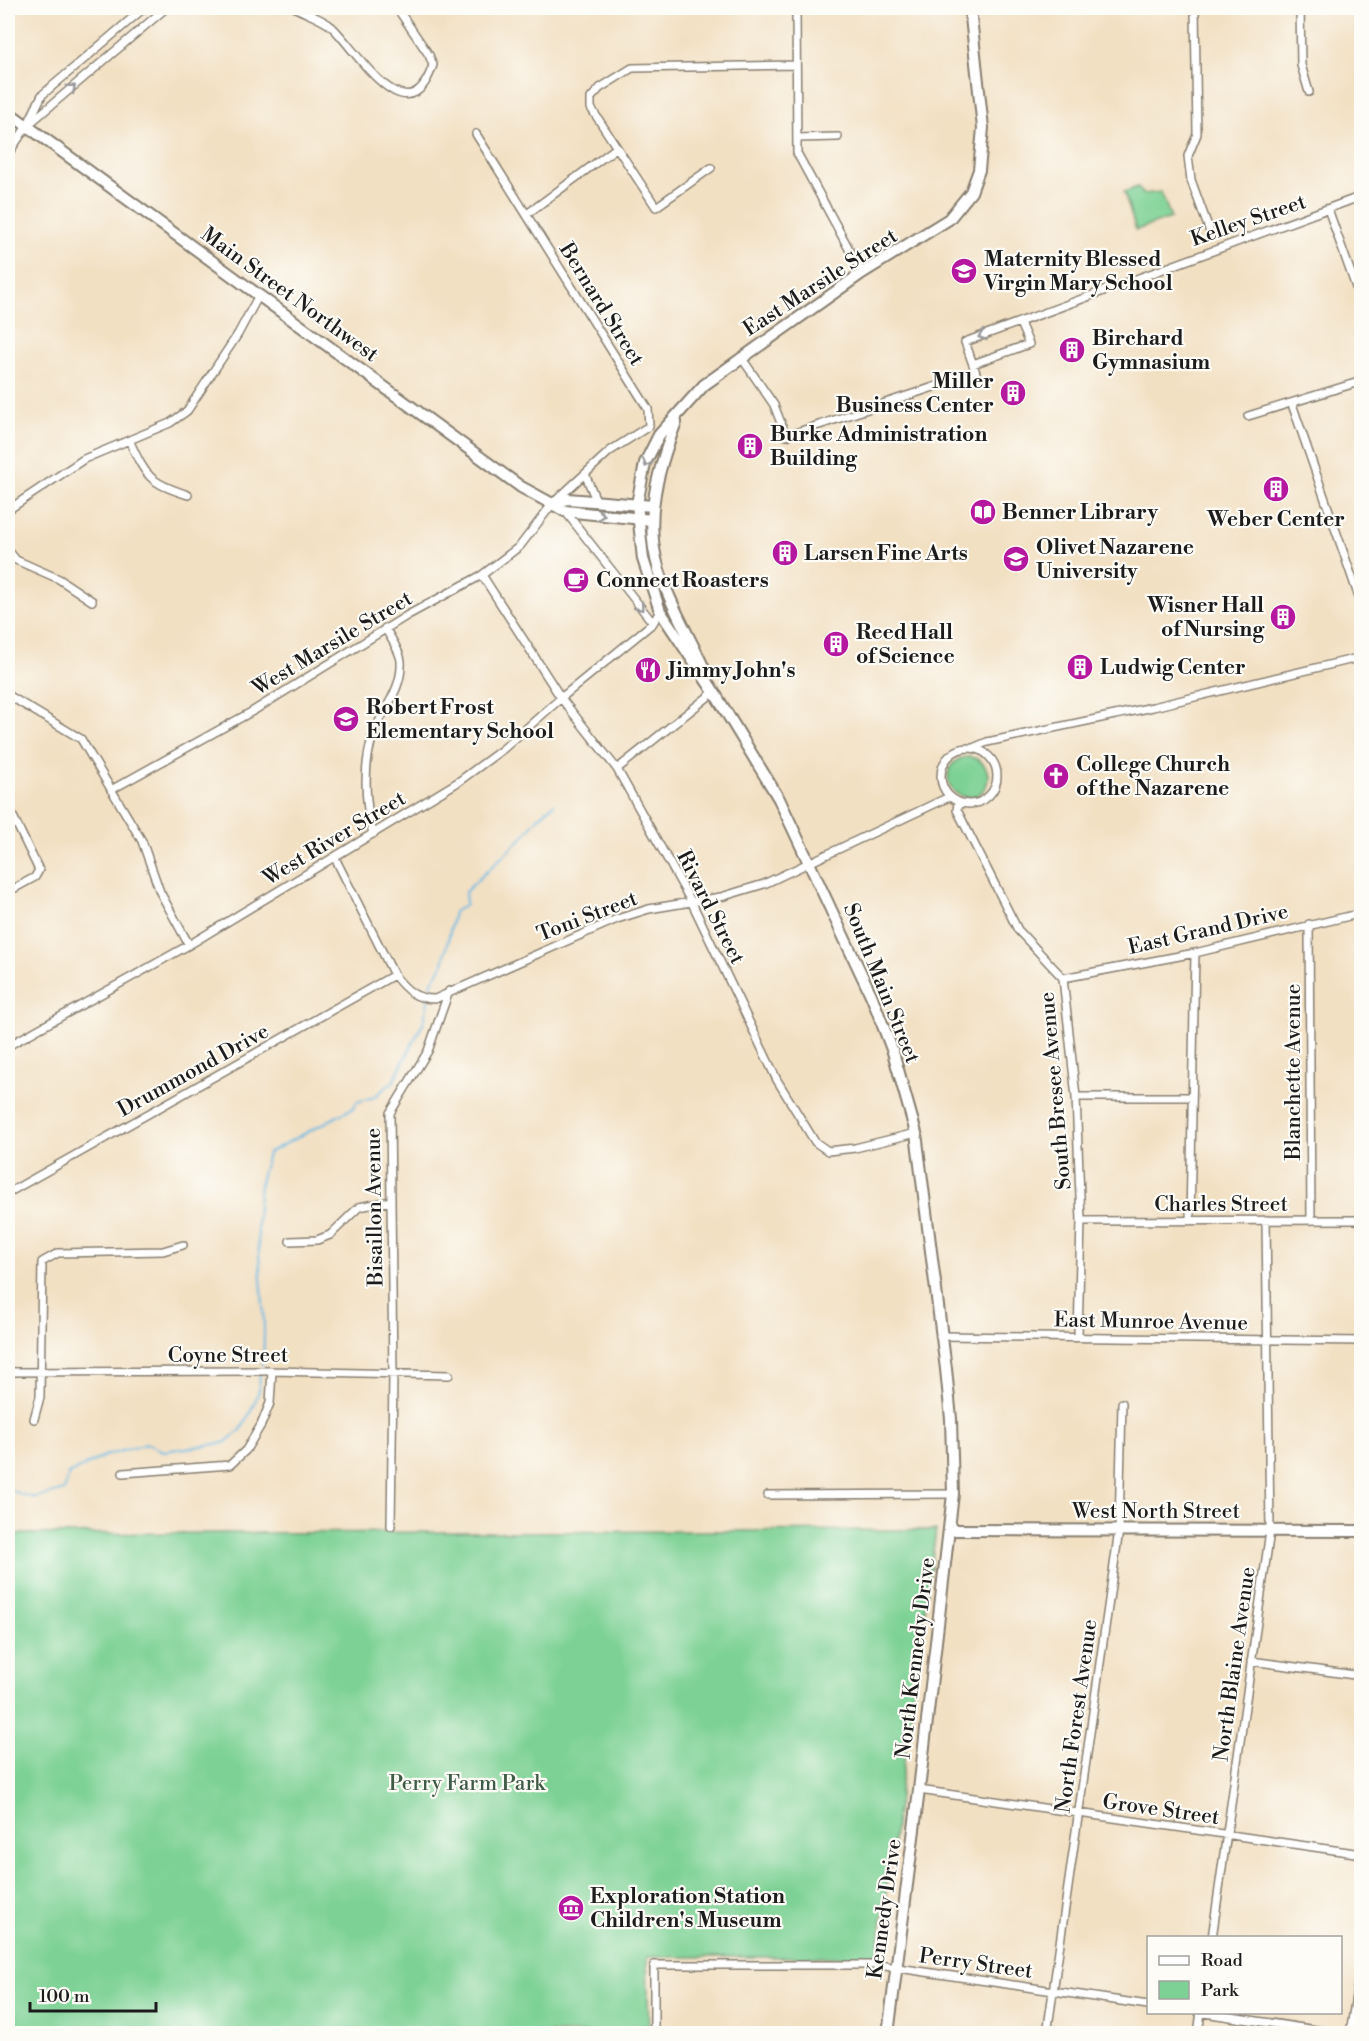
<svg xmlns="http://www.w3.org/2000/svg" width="1369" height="2041" viewBox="0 0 1369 2041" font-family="'Libre Bodoni',serif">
	<rect width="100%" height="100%" fill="#fdfcf7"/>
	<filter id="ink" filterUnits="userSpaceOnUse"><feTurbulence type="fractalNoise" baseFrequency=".0167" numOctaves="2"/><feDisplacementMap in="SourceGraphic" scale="12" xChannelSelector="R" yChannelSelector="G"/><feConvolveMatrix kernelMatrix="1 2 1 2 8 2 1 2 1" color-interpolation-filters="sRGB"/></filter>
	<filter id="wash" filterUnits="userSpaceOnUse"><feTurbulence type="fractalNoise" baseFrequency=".008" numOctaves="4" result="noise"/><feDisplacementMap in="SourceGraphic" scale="24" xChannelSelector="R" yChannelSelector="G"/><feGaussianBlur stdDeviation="1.35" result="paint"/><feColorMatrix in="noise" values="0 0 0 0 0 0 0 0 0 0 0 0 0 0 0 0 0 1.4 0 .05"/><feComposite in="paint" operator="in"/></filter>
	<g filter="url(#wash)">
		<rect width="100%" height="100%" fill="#f2e0c3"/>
		<!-- green -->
		<path fill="#7dd194" stroke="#4c7658" stroke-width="1.5" d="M 1138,187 L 1143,194 L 1161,192 L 1171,218 L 1136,230 L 1124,192 Z
			M948 777a20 20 0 1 1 40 0a20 20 0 1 1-40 0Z
			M 8,1528 L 9,1534 L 936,1530 L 877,1957 L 647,1957 L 649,2033 L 8,2033 Z"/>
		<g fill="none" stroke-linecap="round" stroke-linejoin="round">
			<!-- stream -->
			<path stroke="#68b8e3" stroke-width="2" d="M 262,1365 C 270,1305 251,1244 260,1185 C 261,1174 266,1163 268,1153 L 353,1108 L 357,1102 L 374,1097 L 393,1082 L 424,1021 L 432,982 L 443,964 L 454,912 L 466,904 L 465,892 L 523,837 L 538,818 L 554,804
				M 8,1488 C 32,1502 37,1498 64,1490 L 69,1474 L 104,1456 L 147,1444 L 163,1451 L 224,1443 L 241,1430 L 251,1411 L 259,1391 L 260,1372"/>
		</g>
	</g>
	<g filter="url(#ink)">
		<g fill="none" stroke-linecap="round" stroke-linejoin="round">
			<defs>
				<path id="street" d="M 296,8 C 307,14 323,19 332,27 C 356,49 408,141 433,65 L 429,55 L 397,8
					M 796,8 L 797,153 L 862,273
					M 1195,8 L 1197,134 L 1188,156 L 1191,180 L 1210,232
					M 1300,8 L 1301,65 L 1309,92
					M 29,124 L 166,8
					M 797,138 L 838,137
					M 8,154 L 27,126 L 42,95 L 144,8
					M 711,168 L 656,207 L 591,108 L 591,98 L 600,88 L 632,68 L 795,65
					M 1328,209 L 1362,304
					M 527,214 L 616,148
					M 741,357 L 774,405 L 786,436 L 976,373 L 965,342 L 1362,196
					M 973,364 L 1029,344 L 1020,323
					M 1292,404 L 1362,606
					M 1248,416 L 1362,381
					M 130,442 C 146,477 150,483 188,495
					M 585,474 L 596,500
					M 8,510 L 84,459 L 170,423 L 187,411 L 238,334 L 259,295
					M 565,511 L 653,623
					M 8,550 L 16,560 L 59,579 L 92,601
					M 482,575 L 561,698 L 617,769 L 692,903 L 777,1080 L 815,1142 L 828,1151 L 855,1148 L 916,1133
					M 8,695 L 81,739 L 142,841 L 160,892 L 189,945
					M941 776a28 28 0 1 1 56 0a28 28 0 1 1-56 0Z
					M 973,748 L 987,742 L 1153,707 L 1362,657
					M 617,769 L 714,692
					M 111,790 L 253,711 L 408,615 L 482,575 L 520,546 L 553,503 L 610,451 L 649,426 L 648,409 L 476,134
					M 958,803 L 957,810 L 1018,930 L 1063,978 L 1076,1097 L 1081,1221 L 1078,1336
					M 8,806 L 39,870 L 35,877 L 8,892
					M 373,834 C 365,803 363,770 372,738 C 380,712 403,691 401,661 C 400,651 390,637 385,628
					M 335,858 L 394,975 C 406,990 415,999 435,999 L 617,919 L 649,909 L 721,897 L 764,884 L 949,797
					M 1309,924 L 1311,1220
					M 1063,978 L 1195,953 L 1362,913
					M 8,1046 L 189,945 L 458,782 L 503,749 L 561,698 L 653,623 L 660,611
					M 1076,1097 L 1192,1097
					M 8,1193 L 394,975
					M 1081,1221 L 1362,1220
					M 1190,1221 L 1195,953
					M 290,1241 L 317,1240 L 330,1235 L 359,1207 L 391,1201
					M 940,1336 L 1362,1341
					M 8,1372 L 272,1371 L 449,1375
					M 34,1419 L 40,1397 L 42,1262 L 58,1253 L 163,1251 L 183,1245
					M 123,1473 L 230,1465 L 246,1450 L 261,1425 L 270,1403 L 272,1371
					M 768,1495 L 953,1494
					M 391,1526 L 393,1375 L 390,1113 L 428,1051 L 449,991
					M 1251,1661 L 1362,1676
					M 919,1790 L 1362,1854
					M 1212,1938 L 1270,1531 L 1266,1220
					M 1198,2012 L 1342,2034
					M 654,2034 L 654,1965 L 878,1965 L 1148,2005
					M 1047,2034 L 1119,1530 L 1122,1403
					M 1198,2034 L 1201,2012
					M 1350,2034 L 1362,1957"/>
				<path id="secondary" d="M 8,112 L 521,487 L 565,511 L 652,520
					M 553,503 L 568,499 L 653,506
					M 950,1530 L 1362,1531"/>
				<path id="primary" d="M 676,422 C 658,469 643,520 659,570 C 670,605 690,637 705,671
					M 888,2034 L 919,1790 L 953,1494 L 951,1419 L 946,1369 L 916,1133 L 893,1052 L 872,997 L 779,799 L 714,692 L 660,611 L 643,559 L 637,504 L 645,463 L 659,435 L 704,385 L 862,273 L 949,219 L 971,192 L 979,170 L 983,128 L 970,8"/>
			</defs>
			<!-- street casing -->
			<use href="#street" stroke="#877e70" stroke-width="10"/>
			<!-- secondary casing -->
			<use href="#secondary" stroke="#877e70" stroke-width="14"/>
			<!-- primary casing -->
			<use href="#primary" stroke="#877e70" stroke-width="14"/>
			<!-- street -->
			<use href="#street" stroke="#fff" stroke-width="7"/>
			<!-- secondary -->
			<use href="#secondary" stroke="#fff" stroke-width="10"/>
			<!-- primary -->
			<use href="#primary" stroke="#fff" stroke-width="10"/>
		</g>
		<!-- one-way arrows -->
		<defs><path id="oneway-chevron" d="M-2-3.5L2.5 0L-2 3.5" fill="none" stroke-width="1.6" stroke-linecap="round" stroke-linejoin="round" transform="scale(1.5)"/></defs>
		<g stroke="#999">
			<use href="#oneway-chevron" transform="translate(72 88) rotate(-40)"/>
			<use href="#oneway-chevron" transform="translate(982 336) rotate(161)"/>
			<use href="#oneway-chevron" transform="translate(647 463) rotate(110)"/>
			<use href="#oneway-chevron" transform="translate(601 515) rotate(6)"/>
			<use href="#oneway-chevron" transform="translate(640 607) rotate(50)"/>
		</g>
	</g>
	<!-- icons -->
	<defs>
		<symbol id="school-disc" viewBox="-11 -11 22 22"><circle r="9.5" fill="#b5179e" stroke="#fdfcf7"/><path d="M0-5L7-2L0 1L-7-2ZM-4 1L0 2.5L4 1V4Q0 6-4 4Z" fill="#fff"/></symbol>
		<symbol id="building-disc" viewBox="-11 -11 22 22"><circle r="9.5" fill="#b5179e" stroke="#fdfcf7"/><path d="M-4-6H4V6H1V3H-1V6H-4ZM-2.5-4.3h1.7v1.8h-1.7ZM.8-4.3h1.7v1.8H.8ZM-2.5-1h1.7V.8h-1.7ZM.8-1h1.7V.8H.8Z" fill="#fff"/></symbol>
		<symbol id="library-disc" viewBox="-11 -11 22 22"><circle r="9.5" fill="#b5179e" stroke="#fdfcf7"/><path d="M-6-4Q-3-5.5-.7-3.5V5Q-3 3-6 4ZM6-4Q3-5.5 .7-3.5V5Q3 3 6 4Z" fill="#fff"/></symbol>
		<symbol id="university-disc" viewBox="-11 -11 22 22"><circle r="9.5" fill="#b5179e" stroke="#fdfcf7"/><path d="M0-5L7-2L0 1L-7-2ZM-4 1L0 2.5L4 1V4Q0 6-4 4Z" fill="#fff"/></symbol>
		<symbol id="cafe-disc" viewBox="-11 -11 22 22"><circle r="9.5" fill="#b5179e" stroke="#fdfcf7"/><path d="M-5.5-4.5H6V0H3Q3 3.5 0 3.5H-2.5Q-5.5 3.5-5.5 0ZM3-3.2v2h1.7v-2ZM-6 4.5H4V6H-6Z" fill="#fff"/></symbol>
		<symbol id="restaurant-disc" viewBox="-11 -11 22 22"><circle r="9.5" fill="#b5179e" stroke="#fdfcf7"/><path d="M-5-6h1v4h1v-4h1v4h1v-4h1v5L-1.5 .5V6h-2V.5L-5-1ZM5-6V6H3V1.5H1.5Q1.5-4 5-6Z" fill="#fff"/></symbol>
		<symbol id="church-disc" viewBox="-11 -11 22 22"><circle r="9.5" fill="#b5179e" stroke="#fdfcf7"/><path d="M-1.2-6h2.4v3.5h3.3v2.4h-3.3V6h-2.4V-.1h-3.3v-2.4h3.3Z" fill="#fff"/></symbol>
		<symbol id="museum-disc" viewBox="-11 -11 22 22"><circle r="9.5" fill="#b5179e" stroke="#fdfcf7"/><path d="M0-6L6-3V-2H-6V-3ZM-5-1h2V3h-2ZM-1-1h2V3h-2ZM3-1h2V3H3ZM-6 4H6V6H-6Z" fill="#fff"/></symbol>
	</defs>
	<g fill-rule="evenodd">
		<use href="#school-disc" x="949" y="256" width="30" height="30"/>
		<use href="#building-disc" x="1057" y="335" width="30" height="30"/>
		<use href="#building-disc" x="998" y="378" width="30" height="30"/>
		<use href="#building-disc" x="735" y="431" width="30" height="30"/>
		<use href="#building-disc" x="1261" y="474" width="30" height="30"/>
		<use href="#library-disc" x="968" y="497" width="30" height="30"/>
		<use href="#building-disc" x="770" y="538" width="30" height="30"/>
		<use href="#university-disc" x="1001" y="544" width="30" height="30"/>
		<use href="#cafe-disc" x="561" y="565" width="30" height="30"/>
		<use href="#building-disc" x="1268" y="602" width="30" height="30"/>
		<use href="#building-disc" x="821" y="629" width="30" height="30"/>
		<use href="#building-disc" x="1065" y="652" width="30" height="30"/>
		<use href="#restaurant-disc" x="633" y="655" width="30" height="30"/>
		<use href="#school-disc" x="331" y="704" width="30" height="30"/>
		<use href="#church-disc" x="1041" y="761" width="30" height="30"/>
		<use href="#museum-disc" x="556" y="1893" width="30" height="30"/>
	</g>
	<g text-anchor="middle" stroke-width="4.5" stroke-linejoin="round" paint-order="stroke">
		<!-- street labels -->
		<g font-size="21" fill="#1c1c1c" stroke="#fdfcf7">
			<text transform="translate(1248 220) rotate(-19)" y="7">Kelley Street</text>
			<text transform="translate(820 282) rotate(-33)" y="7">East Marsile Street</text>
			<text transform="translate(290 294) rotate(36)" y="7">Main Street Northwest</text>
			<text transform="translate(602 304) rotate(58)" y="7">Bernard Street</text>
			<text transform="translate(332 643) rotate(-31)" y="7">West Marsile Street</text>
			<text transform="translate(334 838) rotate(-31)" y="7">West River Street</text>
			<text transform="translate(711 907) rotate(63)" y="7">Rivard Street</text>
			<text transform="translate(587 916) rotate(-21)" y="7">Toni Street</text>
			<text transform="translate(1208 929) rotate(-13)" y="7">East Grand Drive</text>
			<text transform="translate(882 983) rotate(68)" y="7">South Main Street</text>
			<text transform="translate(193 1070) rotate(-29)" y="7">Drummond Drive</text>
			<text transform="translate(1293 1072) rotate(-90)" y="7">Blanchette Avenue</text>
			<text transform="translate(1055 1091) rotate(-95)" y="7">South Bresee Avenue</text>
			<text x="1221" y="1211">Charles Street</text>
			<text transform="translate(374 1207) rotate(-91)" y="7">Bisaillon Avenue</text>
			<text transform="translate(1151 1321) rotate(1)" y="7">East Munroe Avenue</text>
			<text x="228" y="1362">Coyne Street</text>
			<text x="1156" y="1518">West North Street</text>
			<text transform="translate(915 1658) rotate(-83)" y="7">North Kennedy Drive</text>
			<text transform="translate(1234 1664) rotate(-82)" y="7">North Blaine Avenue</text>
			<text transform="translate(1076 1716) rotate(-82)" y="7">North Forest Avenue</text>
			<text transform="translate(1161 1809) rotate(8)" y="7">Grove Street</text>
			<text transform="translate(884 1909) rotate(-82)" y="7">Kennedy Drive</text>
			<text transform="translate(976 1963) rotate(8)" y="7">Perry Street</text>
		</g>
		<!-- poi labels -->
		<g font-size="21" font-weight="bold" fill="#1c1c1c" stroke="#fdfcf7" text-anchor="start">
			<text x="984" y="266">Maternity Blessed<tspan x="984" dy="24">Virgin Mary School</tspan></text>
			<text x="1092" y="345">Birchard<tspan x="1092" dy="24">Gymnasium</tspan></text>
			<text x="994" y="388" text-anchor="end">Miller<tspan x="994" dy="24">Business Center</tspan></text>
			<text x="770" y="441">Burke Administration<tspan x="770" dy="24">Building</tspan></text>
			<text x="1002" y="519">Benner Library</text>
			<text x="1276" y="526" text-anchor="middle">Weber Center</text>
			<text x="1036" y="554">Olivet Nazarene<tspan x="1036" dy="24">University</tspan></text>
			<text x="804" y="560">Larsen Fine Arts</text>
			<text x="596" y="587">Connect Roasters</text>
			<text x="1264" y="612" text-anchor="end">Wisner Hall<tspan x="1264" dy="24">of Nursing</tspan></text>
			<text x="856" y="639">Reed Hall<tspan x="856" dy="24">of Science</tspan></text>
			<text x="1100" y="674">Ludwig Center</text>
			<text x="668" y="677">Jimmy John's</text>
			<text x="366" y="714">Robert Frost<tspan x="366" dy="24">Elementary School</tspan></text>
			<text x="1076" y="771">College Church<tspan x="1076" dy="24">of the Nazarene</tspan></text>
			<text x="590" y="1903">Exploration Station<tspan x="590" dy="24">Children's Museum</tspan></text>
		</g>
		<!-- park labels -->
		<g font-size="21" fill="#3e5b46" stroke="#fdfcf7">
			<text x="467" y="1790">Perry Farm Park</text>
		</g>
	</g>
	<!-- margin -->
	<rect width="1369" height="2041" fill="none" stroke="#fdfcf7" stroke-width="30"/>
	<!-- legend -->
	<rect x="1147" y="1936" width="195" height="78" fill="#fdfcf7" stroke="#a3a29f" stroke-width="1.5"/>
	<rect x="1159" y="1956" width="30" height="9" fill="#ffffff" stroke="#a3a29f" stroke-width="1.5"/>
	<text x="1201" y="1966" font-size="18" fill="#1c1c1c">Road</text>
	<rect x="1159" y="1981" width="30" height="18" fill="#7dd194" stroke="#a3a29f" stroke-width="1.5"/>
	<text x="1201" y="1996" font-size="18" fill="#1c1c1c">Park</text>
	<!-- scale -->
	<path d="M30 2002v9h126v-9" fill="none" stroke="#1c1c1c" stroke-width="3"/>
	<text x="39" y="2002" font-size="18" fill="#1c1c1c" stroke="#fdfcf7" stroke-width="4.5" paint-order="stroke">100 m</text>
</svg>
